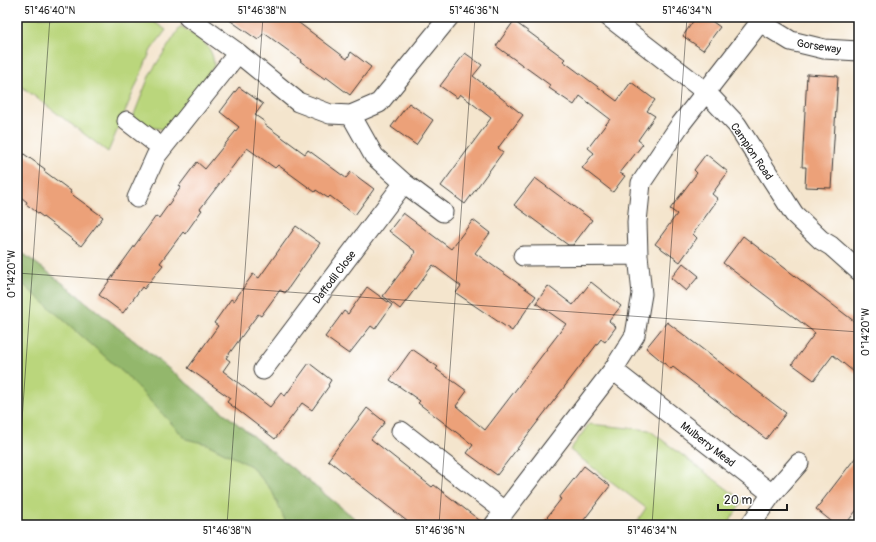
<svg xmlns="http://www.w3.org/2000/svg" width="876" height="542" viewBox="0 0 876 542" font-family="Pangolin,sans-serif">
	<rect width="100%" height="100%" fill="#fff"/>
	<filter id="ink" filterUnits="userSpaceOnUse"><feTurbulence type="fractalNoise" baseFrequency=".025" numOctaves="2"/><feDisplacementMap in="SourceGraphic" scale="8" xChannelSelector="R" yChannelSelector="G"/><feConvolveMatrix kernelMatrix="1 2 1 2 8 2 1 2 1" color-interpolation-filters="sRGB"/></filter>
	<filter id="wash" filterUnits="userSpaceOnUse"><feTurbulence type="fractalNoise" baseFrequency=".012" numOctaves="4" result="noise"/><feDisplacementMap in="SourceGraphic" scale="16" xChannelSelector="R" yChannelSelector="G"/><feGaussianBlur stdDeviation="0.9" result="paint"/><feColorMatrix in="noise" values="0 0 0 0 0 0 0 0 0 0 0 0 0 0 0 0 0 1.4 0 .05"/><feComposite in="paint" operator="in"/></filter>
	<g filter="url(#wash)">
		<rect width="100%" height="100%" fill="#f4e5cd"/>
		<!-- green -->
		<path fill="#bad67c" stroke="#6b794c" d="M 17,17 L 147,17 L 166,30 L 151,50 L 108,152 L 17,83 Z
			M 181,26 C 198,39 213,43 214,66 L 175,119 L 163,129 L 147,127 L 133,117 L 150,74 Z
			M 17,249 L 61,282 L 363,525 L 17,525 Z
			M 589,424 L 649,430 L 743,501 L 727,525 L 641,525 L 637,521 L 646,508 L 570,450 Z"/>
		<!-- forest -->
		<path fill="#93b76c" stroke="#586a44" d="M 17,249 L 61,282 L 363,525 L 287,525 L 272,491 L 251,466 L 207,444 L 186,439 L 126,375 L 17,279 Z"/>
		<g id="blocks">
			<!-- building -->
			<path fill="#eca179" d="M 225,17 L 291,17 L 347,59 L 351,52 L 371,67 L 350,95 L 326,77 L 325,79 L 300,61 L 301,60 L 264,33 L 258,40 Z
				M 696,17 L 706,17 L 720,27 L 703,50 L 683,36 Z
				M 514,21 L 565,59 L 563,61 L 617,101 L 631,82 L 655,100 L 647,111 L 655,116 L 638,140 L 643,144 L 620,173 L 625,176 L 613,192 L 582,168 L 594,153 L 588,148 L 610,119 L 580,96 L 574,105 L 549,88 L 550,85 L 496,46 Z
				M 465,53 L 482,65 L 473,76 L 523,115 L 498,148 L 503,152 L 465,204 L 441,186 L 491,118 L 460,94 L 457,98 L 440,86 Z
				M 807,74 L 838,76 L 831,188 L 805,187 L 806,167 L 802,167 Z
				M 239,87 L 263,104 L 255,115 L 265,122 L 264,124 L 305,154 L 308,150 L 346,178 L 351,172 L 374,189 L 355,215 L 330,196 L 328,198 L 316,190 L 315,192 L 278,165 L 275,168 L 247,148 L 200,209 L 202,210 L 185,234 L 183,232 L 160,263 L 163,265 L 144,289 L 142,287 L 123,313 L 99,295 L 156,216 L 159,218 L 181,187 L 179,186 L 197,162 L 205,169 L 239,127 L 220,112 Z
				M 409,103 L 433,120 L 416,145 L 391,127 Z
				M 17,149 L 45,169 L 44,171 L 71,191 L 70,193 L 103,217 L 81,246 L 26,204 L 27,202 L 17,194 Z
				M 706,154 L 728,172 L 712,194 L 718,199 L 693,234 L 697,238 L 680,262 L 655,244 L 677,214 L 670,209 L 697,173 L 694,170 Z
				M 535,178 L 592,220 L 573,245 L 568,245 L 514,205 Z
				M 403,213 L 451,249 L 473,220 L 490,233 L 475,253 L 536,296 L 512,331 L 456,293 L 461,286 L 433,265 L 400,309 L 383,296 L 416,252 L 389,231 Z
				M 296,226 L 320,243 L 285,293 L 280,290 L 261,316 L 258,314 L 226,358 L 230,361 L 223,371 L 270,407 L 281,393 L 285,396 L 309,363 L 331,380 L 328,385 L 329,386 L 312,410 L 302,403 L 275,439 L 227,402 L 230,398 L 188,368 L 218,326 L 214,323 L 231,299 L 234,301 L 253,274 L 259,278 Z
				M 743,236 L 859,325 L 859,376 L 833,355 L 814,380 L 792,364 L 815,333 L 723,263 Z
				M 683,263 L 699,276 L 686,291 L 671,278 Z
				M 591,282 L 621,306 L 609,321 L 616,327 L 605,342 L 601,339 L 497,475 L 467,453 L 473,445 L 418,403 L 420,401 L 390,380 L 412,349 L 438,367 L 436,369 L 467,391 L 456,406 L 485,430 L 566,324 L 536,303 L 548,286 L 573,305 Z
				M 367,287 L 392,305 L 375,329 L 371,326 L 349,354 L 325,337 L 344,311 L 348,314 Z
				M 667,322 L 786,413 L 766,439 L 673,367 L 671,369 L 646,348 Z
				M 367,408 L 385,422 L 371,439 L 432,487 L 434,485 L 483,523 L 483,525 L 412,525 L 328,460 Z
				M 859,453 L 859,507 L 845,525 L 836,525 L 816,509 Z
				M 584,466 L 610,486 L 580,525 L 541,525 L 561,499 L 559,498 Z"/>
		</g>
	</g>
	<g filter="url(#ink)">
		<use href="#blocks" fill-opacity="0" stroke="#3c3a37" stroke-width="1"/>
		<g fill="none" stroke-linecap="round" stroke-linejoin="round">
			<defs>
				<path id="minor" d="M 188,17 L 238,53
					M 609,17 L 706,92 L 737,125 L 794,214 L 821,240 L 831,246 L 859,271
					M 760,22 L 791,41 L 824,49 L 859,51
					M 127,121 L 162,148
					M 137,198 L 156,156 L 238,53 L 298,102 L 330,114 L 351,115
					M 443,212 L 404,183 L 374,156 L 351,115 L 379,103 L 449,17
					M 523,256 L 638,255
					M 263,370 L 404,183
					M 401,431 L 504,511
					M 772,494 L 799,463
					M 494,525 L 613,370
					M 750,525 L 772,494 L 613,370 L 635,335 L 642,294 L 638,255 L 637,222 L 641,183 L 680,125 L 764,17"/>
			</defs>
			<!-- minor casing -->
			<use href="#minor" stroke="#3c3a37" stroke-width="21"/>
			<!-- minor -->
			<use href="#minor" stroke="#fff" stroke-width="19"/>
		</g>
	</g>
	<!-- ticks -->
	<path fill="none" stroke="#1c1c1c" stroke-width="1" stroke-opacity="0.45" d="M 17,273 L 859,332M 17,492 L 50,17M 227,525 L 263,17M 439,525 L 475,17M 652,525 L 687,17"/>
	<g text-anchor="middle" stroke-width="3" stroke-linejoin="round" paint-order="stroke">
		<!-- street labels -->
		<g font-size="11" fill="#1c1c1c" stroke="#fff">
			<text transform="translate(819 46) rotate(9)" y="4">Gorseway</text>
			<text transform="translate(752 151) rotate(56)" y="4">Campion Road</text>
			<text transform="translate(334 277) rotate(-53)" y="4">Daffodil Close</text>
			<text transform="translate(708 444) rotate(38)" y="4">Mulberry Mead</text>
		</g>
	</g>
	<!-- margin -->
	<rect width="876" height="542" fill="none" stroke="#fff" stroke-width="44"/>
	<!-- scale -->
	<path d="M718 504v6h69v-6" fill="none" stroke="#1c1c1c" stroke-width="2"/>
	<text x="724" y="504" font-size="12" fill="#1c1c1c" stroke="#ffffff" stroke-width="3" paint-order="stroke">20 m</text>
	<rect x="22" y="22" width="832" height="498" fill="none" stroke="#1c1c1c" stroke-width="1.5"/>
	<g font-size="10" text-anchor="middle" fill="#1c1c1c">
		<text x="50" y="14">51°46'40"N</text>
		<text x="262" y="14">51°46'38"N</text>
		<text x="474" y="14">51°46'36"N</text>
		<text x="687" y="14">51°46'34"N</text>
		<text transform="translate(11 274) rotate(-90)" y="4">0°14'20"W</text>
		<text transform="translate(865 332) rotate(-90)" y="4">0°14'20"W</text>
		<text x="227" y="534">51°46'38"N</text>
		<text x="440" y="534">51°46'36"N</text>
		<text x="652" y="534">51°46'34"N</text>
	</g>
</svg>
